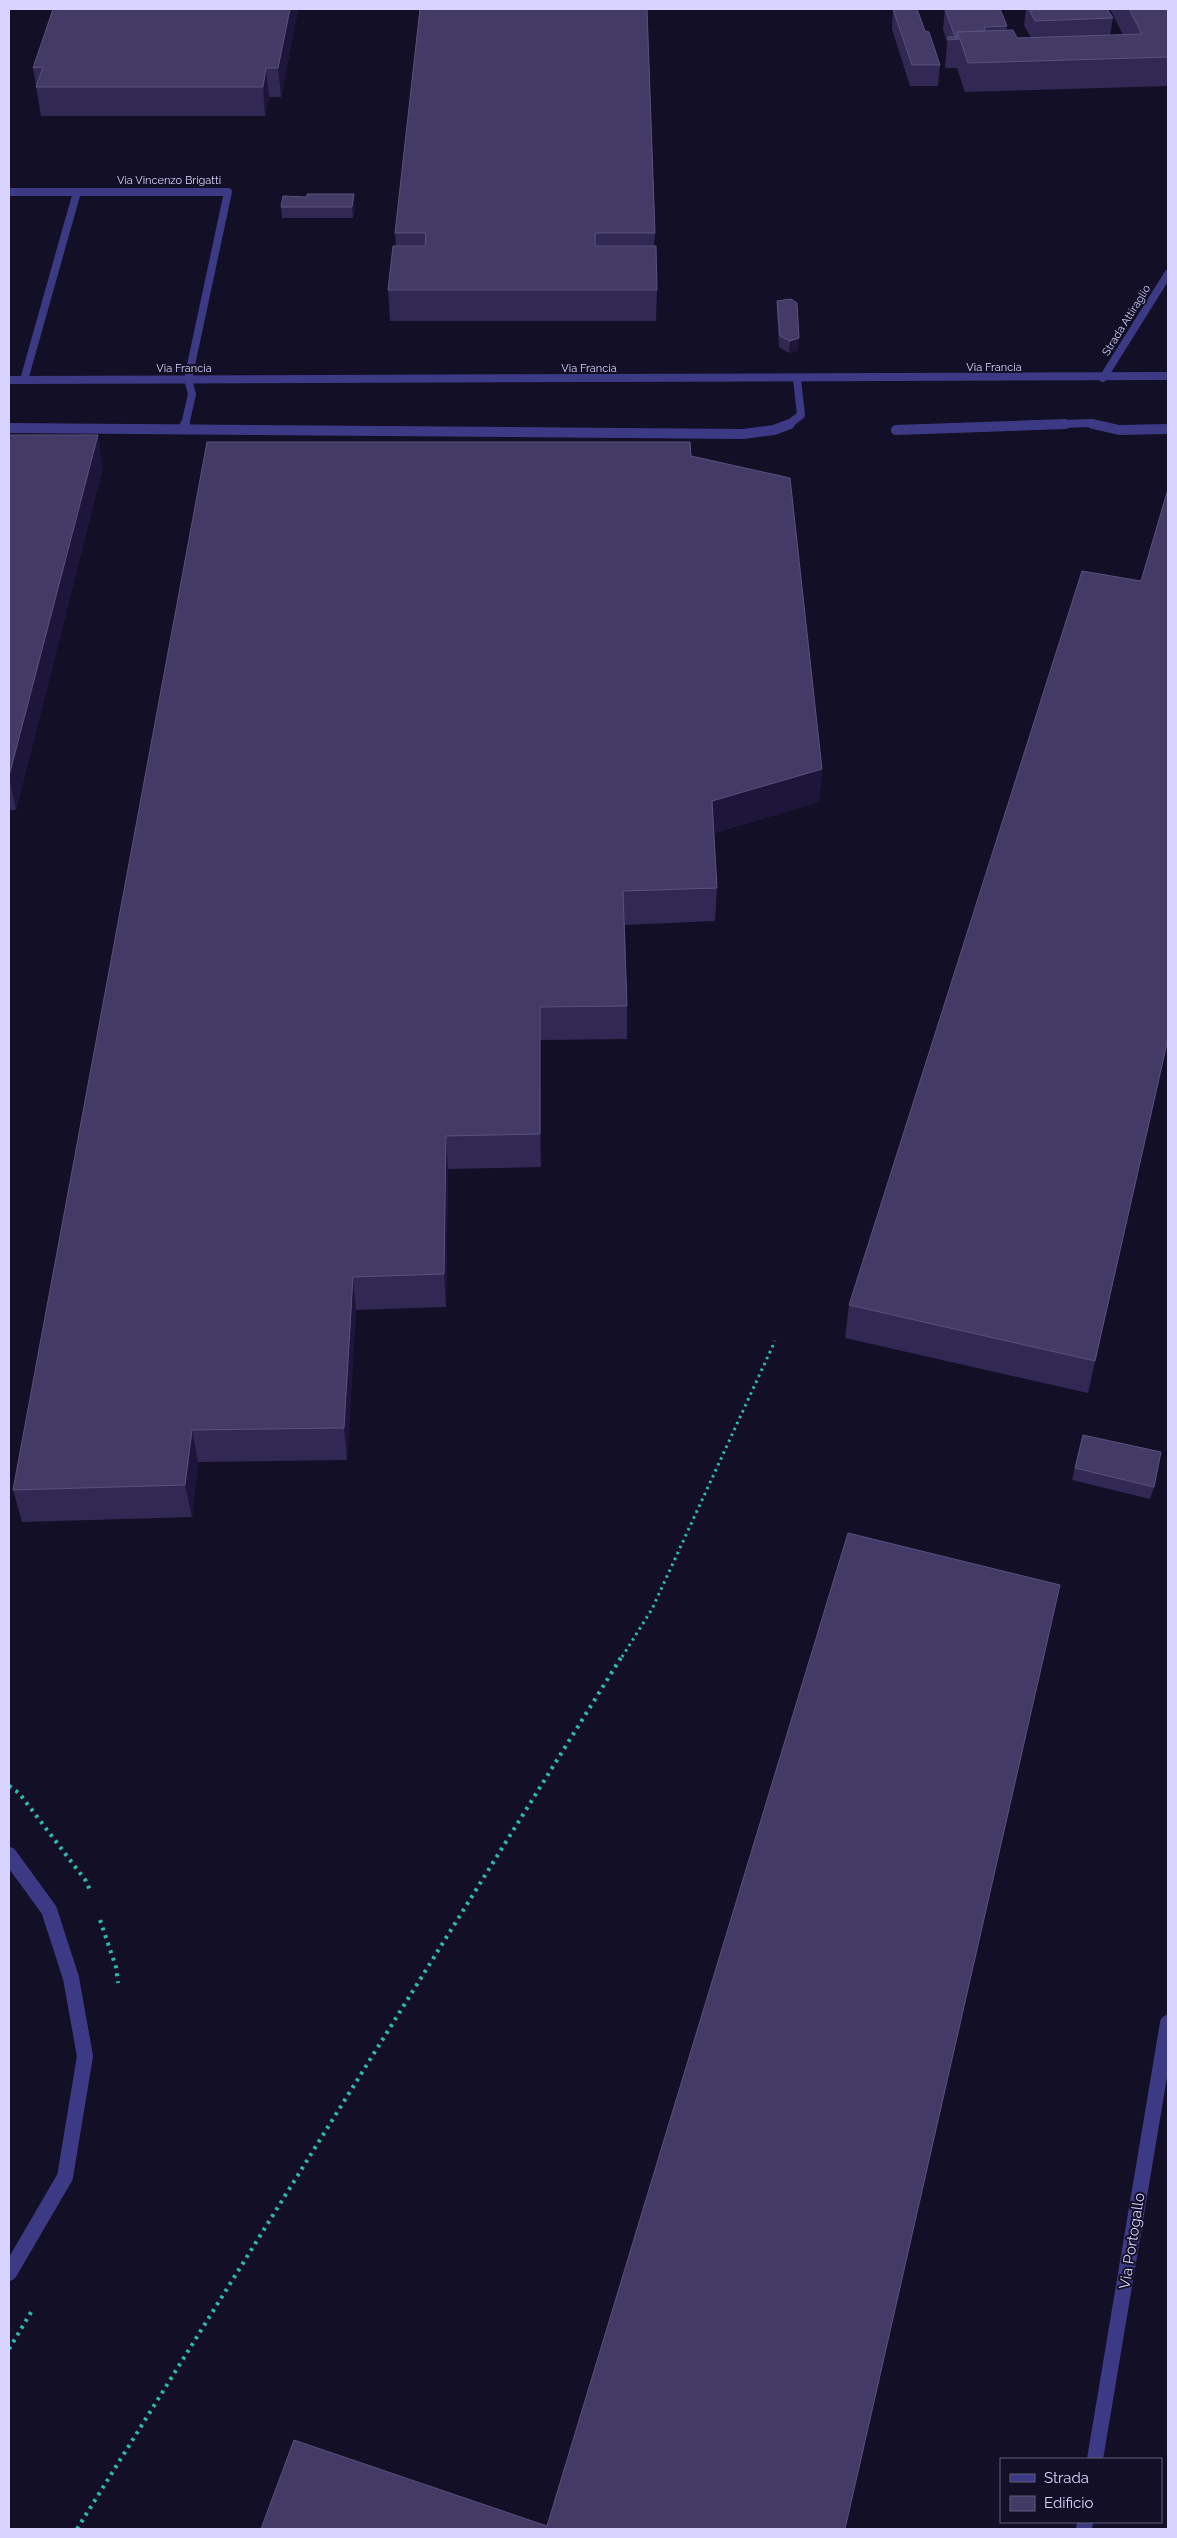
<svg xmlns="http://www.w3.org/2000/svg" width="1177" height="2538" viewBox="0 0 1177 2538" font-family="Raleway,sans-serif">
	<rect width="100%" height="100%" fill="#130f26"/>
	<g fill="none" stroke-linecap="round" stroke-linejoin="round">
		<!-- path-far1 -->
		<path stroke="#2fb8b0" stroke-width="3" stroke-dasharray="2.5 4" stroke-linecap="butt" d="M 622,1657 L 652,1609 L 775,1341"/>
		<!-- path -->
		<path stroke="#2fb8b0" stroke-width="4" stroke-dasharray="3 5" stroke-linecap="butt" d="M 9,1786 L 19,1793 L 86,1881 L 91,1893
			M 100,1920 L 116,1967 L 118,1983
			M 9,2349 L 33,2309
			M 77,2529 L 622,1656"/>
		<!-- service-far1 -->
		<path stroke="#3d3a85" stroke-width="8" d="M 24,380 L 77,192
			M 185,425 L 192,394 L 188,379
			M 788,425 L 801,415 L 797,379
			M 1031,425 L 1091,423 L 1096,425"/>
		<!-- service -->
		<path stroke="#3d3a85" stroke-width="10" d="M 1093,424 L 1119,430 L 1168,429
			M 9,428 L 743,434 L 774,430 L 790,424
			M 184,430 L 185,424
			M 896,430 L 1065,424"/>
		<!-- minor-far1 -->
		<path stroke="#3d3a85" stroke-width="8" d="M 9,192 L 228,192 L 188,379
			M 1103,378 L 1168,274
			M 9,380 L 1168,376"/>
		<!-- minor -->
		<path stroke="#3d3a85" stroke-width="16" d="M 1095,2459 L 1168,2023
			M 1084,2529 L 1085,2522"/>
		<!-- tertiary -->
		<path stroke="#3d3a85" stroke-width="16" d="M 9,1855 L 49,1910 L 71,1978 L 85,2056 L 65,2177 L 9,2273"/>
	</g>
	<!-- wall -->
	<path fill="#312854" d="M 298,9 L 281,97 L 269,97 L 265,116 L 41,116 L 33,68 Z
		M 893,9 L 925,31 L 940,65 L 938,86 L 910,86 L 892,29 Z
		M 945,9 L 1007,26 L 1006,31 L 1017,38 L 1031,38 L 1024,25 L 1026,9 L 1107,9 L 1113,18 L 1110,35 L 1123,35 L 1110,9 L 1168,9 L 1168,86 L 965,92 L 957,68 L 945,68 L 947,43 L 943,29 Z
		M 355,205 L 353,218 L 282,218 L 281,207 Z
		M 395,233 L 655,233 L 654,246 L 657,290 L 656,321 L 390,321 L 388,290 L 396,246 Z
		M 777,301 L 798,350 L 789,353 L 779,347 L 777,313 Z
		M 9,435 L 103,467 L 16,810 L 9,810 Z
		M 691,456 L 822,769 L 819,802 L 714,833 L 717,888 L 715,921 L 625,925 L 627,1006 L 627,1039 L 540,1040 L 541,1167 L 448,1169 L 446,1307 L 356,1310 L 347,1460 L 198,1462 L 192,1517 L 22,1522 L 13,1490 Z
		M 1168,1039 L 1088,1393 L 845,1338 L 849,1305 Z
		M 1083,1435 L 1154,1487 L 1150,1499 L 1072,1480 Z"/>
	<!-- shaded-wall -->
	<path fill="#1d163a" d="M 290,9 L 298,9 L 281,97 L 278,68 Z
		M 266,68 L 269,97 L 265,116 L 263,87 Z
		M 354,194 L 355,205 L 353,218 L 352,207 Z
		M 799,338 L 798,350 L 789,353 L 790,341 Z
		M 98,435 L 103,467 L 16,810 L 9,776 Z
		M 822,769 L 819,802 L 710,834 L 712,801 Z
		M 540,1007 L 540,1040 L 541,1167 L 540,1134 Z
		M 446,1136 L 448,1169 L 446,1307 L 444,1274 Z
		M 353,1277 L 356,1310 L 347,1460 L 344,1428 Z
		M 192,1430 L 198,1462 L 192,1517 L 185,1485 Z"/>
	<!-- building -->
	<path fill="#433a66" stroke="#5a527e" d="M 53,9 L 290,9 L 278,68 L 266,68 L 263,87 L 36,87 L 43,67 L 33,68 Z
		M 420,9 L 647,9 L 655,233 L 595,233 L 595,246 L 656,246 L 657,290 L 388,290 L 393,246 L 425,246 L 426,233 L 395,233 Z
		M 893,9 L 917,9 L 925,31 L 929,32 L 940,65 L 912,65 Z
		M 945,9 L 1000,9 L 1007,26 L 984,27 L 985,31 L 957,32 L 957,37 L 955,37 Z
		M 1029,9 L 1107,9 L 1113,18 L 1035,21 Z
		M 1129,9 L 1168,9 L 1168,57 L 968,63 L 960,39 L 948,40 L 948,37 L 959,37 L 957,32 L 1013,30 L 1017,38 L 1142,34 Z
		M 307,194 L 354,194 L 352,207 L 281,207 L 283,196 L 307,197 Z
		M 791,299 L 797,303 L 799,338 L 790,341 L 780,336 L 777,301 Z
		M 9,435 L 98,435 L 9,776 Z
		M 207,442 L 690,442 L 691,456 L 790,478 L 822,769 L 712,801 L 717,888 L 623,891 L 627,1006 L 540,1007 L 540,1134 L 446,1136 L 444,1274 L 353,1277 L 344,1428 L 192,1430 L 185,1485 L 13,1490 Z
		M 1168,489 L 1168,1039 L 1095,1361 L 849,1305 L 1082,571 L 1141,581 Z
		M 1083,1435 L 1161,1452 L 1154,1487 L 1075,1468 Z
		M 848,1533 L 1060,1585 L 845,2529 L 261,2529 L 294,2440 L 547,2526 Z"/>
	<g text-anchor="middle" stroke-width="4" stroke-linejoin="round" paint-order="stroke">
		<!-- far-street labels -->
		<g font-size="11" fill="#d9d4ff" stroke="#130f26">
			<text x="169" y="184">Via Vincenzo Brigatti</text>
			<text transform="translate(1126 320) rotate(-58)" y="4">Strada Attiraglio</text>
			<text x="994" y="371">Via Francia</text>
			<text x="184" y="372">Via Francia</text>
			<text x="589" y="372">Via Francia</text>
		</g>
		<!-- near-street labels -->
		<g font-size="15" fill="#d9d4ff" stroke="#130f26">
			<text transform="translate(1132 2241) rotate(-81)" y="5">Via Portogallo</text>
		</g>
	</g>
	<!-- border -->
	<rect width="1177" height="2538" fill="none" stroke="#d9d4ff" stroke-width="20"/>
	<!-- legend -->
	<rect x="1000" y="2458" width="162" height="65" fill="#130f26" stroke="#625e7d"/>
	<rect x="1010" y="2474" width="25" height="8" fill="#3d3a85" stroke="#625e7d"/>
	<text x="1044" y="2483" font-size="15" fill="#d9d4ff">Strada</text>
	<rect x="1010" y="2496" width="25" height="15" fill="#433a66" stroke="#625e7d"/>
	<text x="1044" y="2508" font-size="15" fill="#d9d4ff">Edificio</text>
</svg>
